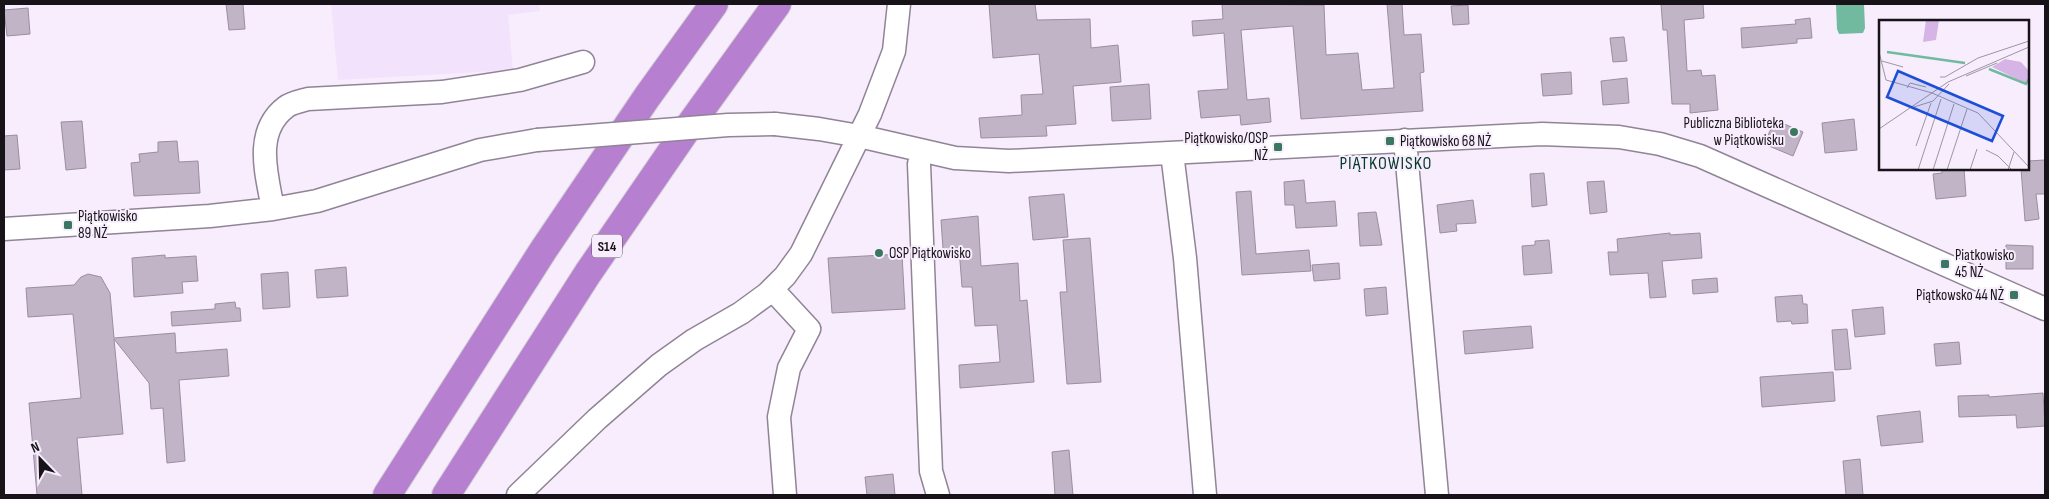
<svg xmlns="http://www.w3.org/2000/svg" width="2049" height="499" viewBox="0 0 2049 499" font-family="'Sofia Sans Condensed',sans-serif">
	<rect width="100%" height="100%" fill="#f7edfd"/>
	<!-- built -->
	<path fill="#f3e2fc" d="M 331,4 L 539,4 L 540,11 L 508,15 L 513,70 L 338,80 Z"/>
	<!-- water -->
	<path fill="#72ba9f" d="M 1836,4 L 1864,4 L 1865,28 L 1863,33 L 1839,34 L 1837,29 Z"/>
	<!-- building -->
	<path fill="#c1b4c7" stroke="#9a8ea0" d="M 226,4 L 243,4 L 245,29 L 229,30 Z
		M 989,4 L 1035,4 L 1037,20 L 1090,19 L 1091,48 L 1118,45 L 1121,82 L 1073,86 L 1076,124 L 1046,126 L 1047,136 L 981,138 L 979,118 L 1022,115 L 1021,95 L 1043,94 L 1039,54 L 993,58 Z
		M 1222,4 L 1324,5 L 1326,55 L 1358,53 L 1362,90 L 1394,88 L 1387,4 L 1402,4 L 1404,35 L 1421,34 L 1424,72 L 1420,73 L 1423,111 L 1301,119 L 1293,26 L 1241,30 L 1247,100 L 1269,98 L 1271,122 L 1241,125 L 1240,115 L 1201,118 L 1198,91 L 1228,89 L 1224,33 L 1193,36 L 1192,21 L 1223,19 Z
		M 1661,4 L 1703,4 L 1704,18 L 1684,20 L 1687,71 L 1701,70 L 1702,76 L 1715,75 L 1718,110 L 1690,113 L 1690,104 L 1672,104 L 1667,30 L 1663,30 Z
		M 1468,5 L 1469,24 L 1453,25 L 1451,6 Z
		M 28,8 L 30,34 L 7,36 L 4,10 Z
		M 1810,18 L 1812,38 L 1797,39 L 1797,43 L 1742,48 L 1741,28 L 1796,24 L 1795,20 Z
		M 1624,37 L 1627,61 L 1613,62 L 1610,38 Z
		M 1571,72 L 1572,94 L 1543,96 L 1541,74 Z
		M 1627,78 L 1629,103 L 1603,105 L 1601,81 Z
		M 1149,84 L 1151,119 L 1112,121 L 1110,87 Z
		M 1854,119 L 1857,150 L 1825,153 L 1822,123 Z
		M 1775,120 L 1803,132 L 1793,156 L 1764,144 Z
		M 82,121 L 86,168 L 66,170 L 61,122 Z
		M 17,135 L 20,169 L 4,170 L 4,136 Z
		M 177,141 L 179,162 L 198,161 L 200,193 L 134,196 L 131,163 L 140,162 L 139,154 L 158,152 L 158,142 Z
		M 2045,160 L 2045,194 L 2036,194 L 2039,219 L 2025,221 L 2021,169 L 2028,169 L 2028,161 Z
		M 1942,169 L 1964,169 L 1966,196 L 1936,199 L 1933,174 L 1942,173 Z
		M 1544,173 L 1547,205 L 1532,207 L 1530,174 Z
		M 1304,180 L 1306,203 L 1335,201 L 1337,226 L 1296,228 L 1294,205 L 1285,205 L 1284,182 Z
		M 1604,181 L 1607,212 L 1590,214 L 1587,182 Z
		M 1251,191 L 1256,254 L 1309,250 L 1311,271 L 1242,275 L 1236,192 Z
		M 1064,194 L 1068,237 L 1033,240 L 1029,197 Z
		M 1473,200 L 1476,223 L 1456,224 L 1457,231 L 1440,233 L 1437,205 Z
		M 1376,212 L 1382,245 L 1360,246 L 1358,213 Z
		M 978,216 L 981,266 L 1018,263 L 1020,301 L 1027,300 L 1034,382 L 960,388 L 959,365 L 1000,362 L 997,325 L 975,326 L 972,287 L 962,287 L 959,248 L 943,249 L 941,220 Z
		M 1670,233 L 1670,235 L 1700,233 L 1702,258 L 1662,261 L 1666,297 L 1650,298 L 1648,273 L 1610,275 L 1608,252 L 1618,252 L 1617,239 Z
		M 1090,238 L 1101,382 L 1067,384 L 1060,292 L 1067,292 L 1063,240 Z
		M 1549,240 L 1552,273 L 1524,275 L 1522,246 L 1535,245 L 1535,241 Z
		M 2006,245 L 2033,246 L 2033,269 L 2006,269 Z
		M 902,254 L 905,309 L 832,313 L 828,258 Z
		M 165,255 L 165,258 L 196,256 L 198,281 L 182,282 L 183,293 L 134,297 L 132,258 Z
		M 1339,263 L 1340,279 L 1314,281 L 1312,265 Z
		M 346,267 L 348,296 L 317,298 L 315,270 Z
		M 288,272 L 290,307 L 263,309 L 261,274 Z
		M 88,274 L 101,277 L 110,293 L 114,338 L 175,333 L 176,353 L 227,349 L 229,376 L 179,380 L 185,461 L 167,463 L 163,408 L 151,409 L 149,383 L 114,339 L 123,434 L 77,438 L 82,495 L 37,495 L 29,403 L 81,398 L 73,314 L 28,317 L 26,288 L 74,285 L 81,277 Z
		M 1717,278 L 1718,292 L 1693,294 L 1692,280 Z
		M 1386,287 L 1388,314 L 1366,316 L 1364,289 Z
		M 1802,295 L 1803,304 L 1807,304 L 1808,323 L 1792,324 L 1791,321 L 1777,322 L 1775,297 Z
		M 235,302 L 236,308 L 240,308 L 241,321 L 172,326 L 171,312 L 215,309 L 215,304 Z
		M 1883,307 L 1885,334 L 1855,337 L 1852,310 Z
		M 1531,326 L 1533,348 L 1465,354 L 1463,331 Z
		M 1847,329 L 1851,369 L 1835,370 L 1832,330 Z
		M 1959,342 L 1961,364 L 1936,366 L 1934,344 Z
		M 1833,372 L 1835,401 L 1762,407 L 1760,377 Z
		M 2043,393 L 2045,426 L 2017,428 L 2016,415 L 1959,417 L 1958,396 L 1989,395 L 1989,397 Z
		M 1920,411 L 1923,442 L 1881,446 L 1877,416 Z
		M 1069,450 L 1073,495 L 1055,495 L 1052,452 Z
		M 1860,459 L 1863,495 L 1846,495 L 1843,461 Z
		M 893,474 L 895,495 L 867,495 L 865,477 Z"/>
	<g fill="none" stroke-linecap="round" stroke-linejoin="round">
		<defs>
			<path id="minor" d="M 775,124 L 819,129 L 859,136 L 955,158 L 1009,161 L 1542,134 L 1619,137 L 1660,144 L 1700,156 L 2045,309
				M 1405,140 L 1437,495
				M 1172,153 L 1185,258 L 1205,495
				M 919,164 L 931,471 L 938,495
				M 273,209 C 267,175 253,132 286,107 C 291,103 301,101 308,99 L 442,92 L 520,80 L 583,62
				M 4,229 L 210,216 L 273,209 L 317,201 L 480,150 L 537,140
				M 772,289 L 809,329 L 789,368 L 779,417 L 785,495
				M 518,495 L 597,419 L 659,365 L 694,340 L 741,313 L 767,294 L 785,276 L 801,254 L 870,114 L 894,51 L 899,4"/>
			<path id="highway" d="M 387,495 L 544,249 L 647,97 L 714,4
				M 446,495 L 588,273 L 687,129 L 777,4"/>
		</defs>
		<!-- minor casing -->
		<use href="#minor" stroke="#908496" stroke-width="25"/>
		<!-- highway casing -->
		<use href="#highway" stroke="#d5d5d6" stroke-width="30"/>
		<!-- minor -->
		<use href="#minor" stroke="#fff" stroke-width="22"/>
		<!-- highway -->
		<use href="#highway" stroke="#b67fcf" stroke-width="28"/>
		<defs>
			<path id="minor-bridge" d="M 537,140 L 728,125 L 775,124"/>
		</defs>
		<!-- minor-bridge casing -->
		<use href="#minor-bridge" stroke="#908496" stroke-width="25" stroke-linecap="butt"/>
		<!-- minor-bridge -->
		<use href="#minor-bridge" stroke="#fff" stroke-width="22"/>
	</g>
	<!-- markers -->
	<g fill="#3a7761" stroke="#f7edfd" stroke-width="2">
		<circle cx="1794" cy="132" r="5"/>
		<rect x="1385" y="136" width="10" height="10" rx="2.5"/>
		<rect x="1273" y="142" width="10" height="10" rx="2.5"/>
		<rect x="63" y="220" width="10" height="10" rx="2.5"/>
		<circle cx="879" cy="253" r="5"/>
		<rect x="1940" y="259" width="10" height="10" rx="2.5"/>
		<rect x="2009" y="290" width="10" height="10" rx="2.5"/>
	</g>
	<g text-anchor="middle" stroke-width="4" stroke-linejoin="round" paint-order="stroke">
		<!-- shield labels -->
		<rect fill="#f7edfd" stroke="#5a545d" stroke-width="1" x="592" y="234.5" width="30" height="23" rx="4"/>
		<g font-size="14" font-weight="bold" fill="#171319">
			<text x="607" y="251">S14</text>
		</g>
		<!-- poi labels -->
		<g font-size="15" fill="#171319" stroke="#f7edfd" text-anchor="start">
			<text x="1784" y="128" text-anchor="end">Publiczna Biblioteka<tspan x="1784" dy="17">w Piątkowisku</tspan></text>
			<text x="1268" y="143" text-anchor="end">Piątkowisko/OSP<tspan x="1268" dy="17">NŻ</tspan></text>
			<text x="1400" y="146">Piątkowisko 68 NŻ</text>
			<text x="78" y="221">Piątkowisko<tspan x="78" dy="17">89 NŻ</tspan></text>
			<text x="889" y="258">OSP Piątkowisko</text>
			<text x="1955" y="260">Piatkowisko<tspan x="1955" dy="17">45 NŻ</tspan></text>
			<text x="2004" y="300" text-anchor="end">Piątkowsko 44 NŻ</text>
		</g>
		<!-- quarter labels -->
		<g font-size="18" letter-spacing="1" fill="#03392a" stroke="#f7edfd">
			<text x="1386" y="169">PIĄTKOWISKO</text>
		</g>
	</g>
	<!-- overview -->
	<g transform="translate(1879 20)">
		<rect width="150" height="150" fill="#f7edfd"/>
		<path d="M 47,0 L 60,0 L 57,20 L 44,22 ZM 126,39 L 142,42 L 150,51 L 148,64 L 113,47 Z" fill="#d6b4e6"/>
		<path fill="none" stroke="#72ba9f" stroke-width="2.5" d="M 8,32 L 86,43M 110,49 L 147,64 L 150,59"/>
		<path fill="none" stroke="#9d96a2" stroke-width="1" d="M 0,32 L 7,60 L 53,73 L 99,93 L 150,147M 3,41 L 24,47M 87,56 L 118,43M 61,57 L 66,57 L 99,38 L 150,21M 28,68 L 31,63 L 47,67M 35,87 L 54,81 L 70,64M 0,109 L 69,62 L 150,27M 37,126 L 52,83M 107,130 L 119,136 L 133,150M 39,150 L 62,79M 54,150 L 75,84M 68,150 L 88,89M 91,150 L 98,129M 129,150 L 135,132"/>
		<path fill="#1d4ed8" fill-opacity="0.15" stroke="#1d4ed8" stroke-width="2.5" d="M 19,51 L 124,96 L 113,121 L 8,77 Z"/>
		<rect width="150" height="150" fill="none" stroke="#171319" stroke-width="2.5"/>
	</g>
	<!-- border -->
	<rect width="2049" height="499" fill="none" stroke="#171319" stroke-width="10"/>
	<!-- north arrow -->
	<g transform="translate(40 459) rotate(337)" stroke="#f7edfd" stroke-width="4" paint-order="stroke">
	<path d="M0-4L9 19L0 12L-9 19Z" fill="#171319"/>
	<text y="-8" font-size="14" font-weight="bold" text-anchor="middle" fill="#171319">N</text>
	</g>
</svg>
